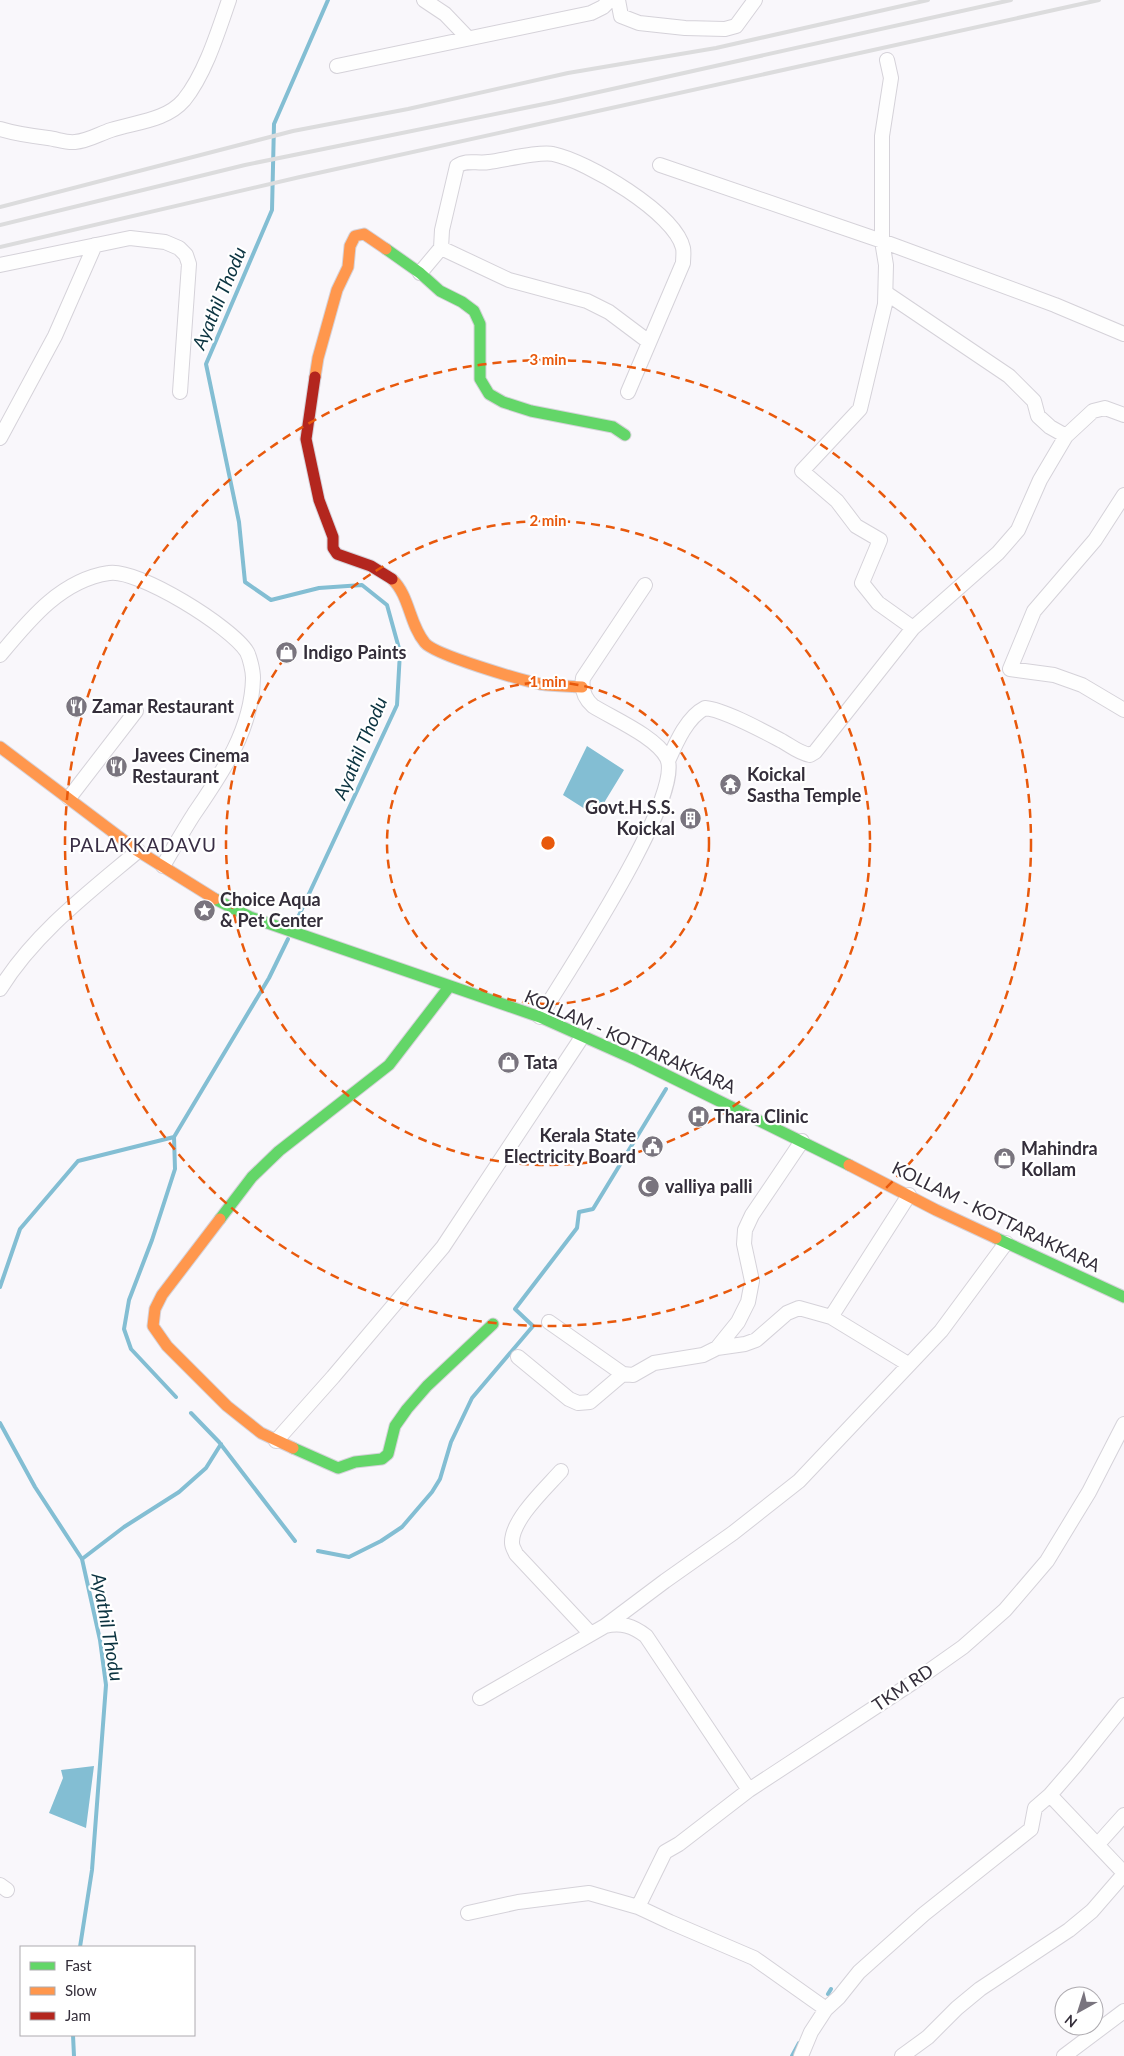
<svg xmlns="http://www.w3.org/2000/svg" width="1124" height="2056" viewBox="0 0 1124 2056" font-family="Lato,sans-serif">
	<rect width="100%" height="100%" fill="#f9f7fb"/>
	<!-- water -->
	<path fill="#83bed3" d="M 587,746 L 624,770 L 596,816 L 563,795 Z
		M 94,1766 L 86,1828 L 49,1813 L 63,1778 L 61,1770 Z"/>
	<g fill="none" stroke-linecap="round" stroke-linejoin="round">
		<!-- stream -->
		<path stroke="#83bed3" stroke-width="4" d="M 294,926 L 397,705 L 400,652 L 387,605 L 362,585 L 319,588 L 271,600 L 245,582 L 239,522 L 206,364 L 272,210 L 274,124 L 328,0
			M 174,1137 L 175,1169 L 152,1240 L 129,1300 L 124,1329 L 131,1349 L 176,1397
			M 0,1287 L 20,1229 L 78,1161 L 174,1137 L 269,978 L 288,939
			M 191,1413 L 219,1442 L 295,1541
			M 0,1423 L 35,1487 L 82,1559 L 100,1640 L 106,1685 L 92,1870 L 80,1947
			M 318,1551 L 349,1557 L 381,1541 L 402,1527 L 432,1492 L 440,1479 L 451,1442 L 472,1398 L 533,1326 L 515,1309 L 577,1228 L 579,1212 L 593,1209 L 666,1089
			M 82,1559 L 124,1527 L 179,1492 L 206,1468 L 221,1444
			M 828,1994 L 831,1989
			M 73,2035 L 74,2056
			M 792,2056 L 799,2043"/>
		<defs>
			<path id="street" d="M 424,0 L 445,14 L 468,38
				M 618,0 L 621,16 L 639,23 L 685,28 L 725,29 L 736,26 L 755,0
				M 887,60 L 891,78 L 882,136 L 882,241 L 886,265 L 885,304 L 860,409 L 802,471 L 837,501 L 856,526 L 880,540 L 862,583 L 878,603 L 913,628
				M 337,66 L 591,13 L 603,7 L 610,0
				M 0,129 C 16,134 31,136 48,138 C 57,139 66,143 75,142 C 88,141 99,134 111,130 C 135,122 166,121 184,100 C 205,74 218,32 229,0
				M 660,165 L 882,241 L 1055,305 L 1124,334
				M 441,248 L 509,280 L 587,301 L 609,312 L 649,342
				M 0,265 L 130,238 L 165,242 L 179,248 L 186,255 L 189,264 L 180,392
				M 420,273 L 441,248 L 442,230 L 457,166 C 467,159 477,164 489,162 C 504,160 541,151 553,154 C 587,161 675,213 683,248 C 684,252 683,259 683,263 L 628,392
				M 886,293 L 1009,376 L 1034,401 L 1038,416 L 1050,427 L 1066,436
				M 0,438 L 55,336 L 95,245
				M 1124,495 L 1095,540 L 1034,611 L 1010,669 L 1054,675 L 1082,685 L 1124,710
				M 0,655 C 29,620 61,580 109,573 C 137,568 232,627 247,652 C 250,658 253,671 253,678 C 252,730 222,773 194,814 C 183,831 173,849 163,866
				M 668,761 C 676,743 687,717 705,708 C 725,710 763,731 782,741 C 791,746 799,753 810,755 L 815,752 L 913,628 L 998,553 L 1018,530 L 1040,480 L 1066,436 L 1093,411 L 1105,408 L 1124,415
				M 69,798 L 136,711
				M 0,989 C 35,933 88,893 138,851
				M 540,1017 C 564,977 685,796 667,758 C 656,737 614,719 593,706 C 585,699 581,690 583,678 L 645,585
				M 831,1317 L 909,1195
				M 549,1322 L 623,1374 L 633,1375 L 654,1363 L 703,1355 L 717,1348 L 745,1344 L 756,1340 L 787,1313 L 799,1308 L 831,1317 L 908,1364
				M 717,1348 L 738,1322 L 748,1302 L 752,1281 L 744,1244 L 745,1230 L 752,1215 L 802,1141
				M 518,1357 L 569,1399 L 578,1403 L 590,1402 L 623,1374
				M 276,1441 L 333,1377 L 443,1247 L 582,1037
				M 561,1471 C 546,1488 511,1520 512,1543 C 512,1547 515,1551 516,1554 L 591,1634
				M 605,1626 L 665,1581 L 733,1533 L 799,1481 L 941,1331 L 1006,1243
				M 480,1698 L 605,1626 C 621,1622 633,1626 646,1636 L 749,1790
				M 1050,1795 L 1124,1873
				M 1098,1844 L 1124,1815
				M 0,1885 L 7,1890
				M 638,1907 L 665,1852 L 679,1844 L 749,1790 L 912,1683 L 963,1647 L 1005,1610 L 1047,1561 L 1089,1492 L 1124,1424
				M 468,1913 L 518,1902 L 589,1893 L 638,1907 L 670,1922 L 754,1958 L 826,2009
				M 801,2056 L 811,2032 L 826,2009 L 839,1997 L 859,1972 L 924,1914 L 1031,1829 L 1035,1808 L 1050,1795 L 1076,1765 L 1124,1705
				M 902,2056 L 928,2037 L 957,2008 L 980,1989 L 1069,1930 L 1092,1911 L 1124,1874
				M 1064,2056 L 1124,2011"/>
			<path id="fast" d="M 386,249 L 420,273 L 440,291 L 462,302 L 474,311 L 480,324 L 480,379 L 489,394 L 503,402 L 531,411 L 613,427 L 625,435
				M 215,899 L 250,917 L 540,1017 L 634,1059 L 849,1165
				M 220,1219 L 252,1177 L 279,1151 L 389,1065 L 449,987
				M 996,1238 L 1124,1297
				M 293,1448 L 338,1468 L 355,1462 L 382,1459 L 388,1454 L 395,1426 L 407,1409 L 427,1386 L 493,1324"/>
			<path id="slow" d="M 315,377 L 318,358 L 337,290 L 348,267 L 350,246 L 355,236 L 364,234 L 386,249
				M 392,579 C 410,596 409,624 425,643 C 435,655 521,680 540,684 C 554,686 568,686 582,687
				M 0,747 L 138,851 L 215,899
				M 849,1165 L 936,1210 L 996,1238
				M 220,1219 L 162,1295 L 155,1309 L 153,1326 L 167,1346 L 227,1406 L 261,1433 L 293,1448"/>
			<path id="jam" d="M 315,377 L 306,439 L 319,500 L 333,537 L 333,548 L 337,554 L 371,566 L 392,579"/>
		</defs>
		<!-- street casing -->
		<use href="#street" stroke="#d5d2d9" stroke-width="16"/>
		<!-- fast casing -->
		<use href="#fast" stroke="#d5d2d9" stroke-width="13"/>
		<!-- slow casing -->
		<use href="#slow" stroke="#d5d2d9" stroke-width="13"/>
		<!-- jam casing -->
		<use href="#jam" stroke="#d5d2d9" stroke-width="13"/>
		<!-- street -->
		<use href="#street" stroke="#fefefe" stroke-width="14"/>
		<!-- fast -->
		<use href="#fast" stroke="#63d668" stroke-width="11"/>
		<!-- slow -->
		<use href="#slow" stroke="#ff974d" stroke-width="11"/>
		<!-- jam -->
		<use href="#jam" stroke="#b3261e" stroke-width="11"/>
		<!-- rail -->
		<path stroke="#dcdcdd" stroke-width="4" d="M 0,207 L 293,131 L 408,109 L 568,73 L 716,48 L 928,0
			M 0,225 L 245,165 L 554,102 L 1011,0
			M 0,247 L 300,177 L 1099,0"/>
	</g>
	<!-- distance rings -->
	<g fill="none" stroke="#e8590c" stroke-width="2.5" stroke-dasharray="9 6">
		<circle cx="548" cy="843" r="161"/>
		<circle cx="548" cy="843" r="322"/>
		<circle cx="548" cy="843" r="483"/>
	</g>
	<!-- icons -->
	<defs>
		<symbol id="shop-disc" viewBox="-11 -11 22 22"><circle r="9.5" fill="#79747e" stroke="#fff"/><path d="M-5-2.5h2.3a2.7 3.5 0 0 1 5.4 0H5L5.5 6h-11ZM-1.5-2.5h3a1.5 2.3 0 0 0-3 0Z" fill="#fff"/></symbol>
		<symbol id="restaurant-disc" viewBox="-11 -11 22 22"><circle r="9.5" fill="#79747e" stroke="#fff"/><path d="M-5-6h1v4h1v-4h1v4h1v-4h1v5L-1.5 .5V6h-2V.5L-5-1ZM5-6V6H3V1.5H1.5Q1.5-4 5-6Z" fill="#fff"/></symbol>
		<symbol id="temple-disc" viewBox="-11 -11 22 22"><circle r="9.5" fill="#79747e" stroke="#fff"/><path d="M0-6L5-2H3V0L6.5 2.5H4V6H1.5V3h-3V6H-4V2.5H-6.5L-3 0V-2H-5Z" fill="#fff"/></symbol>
		<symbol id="building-disc" viewBox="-11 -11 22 22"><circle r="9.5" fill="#79747e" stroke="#fff"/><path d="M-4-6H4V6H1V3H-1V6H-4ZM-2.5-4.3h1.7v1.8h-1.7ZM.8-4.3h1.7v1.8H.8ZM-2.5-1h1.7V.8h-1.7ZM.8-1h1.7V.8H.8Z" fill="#fff"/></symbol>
		<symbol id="sight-disc" viewBox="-11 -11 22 22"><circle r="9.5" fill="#79747e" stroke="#fff"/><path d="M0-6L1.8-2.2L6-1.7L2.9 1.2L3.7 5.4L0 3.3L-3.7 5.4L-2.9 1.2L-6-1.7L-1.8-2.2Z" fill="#fff"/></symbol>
		<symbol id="hospital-disc" viewBox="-11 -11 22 22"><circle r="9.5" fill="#79747e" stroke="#fff"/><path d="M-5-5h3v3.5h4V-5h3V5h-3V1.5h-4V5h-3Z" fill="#fff"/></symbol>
		<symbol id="civic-disc" viewBox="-11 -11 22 22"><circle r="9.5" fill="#79747e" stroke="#fff"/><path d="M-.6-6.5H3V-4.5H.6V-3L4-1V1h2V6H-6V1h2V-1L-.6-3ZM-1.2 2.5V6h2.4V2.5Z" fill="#fff"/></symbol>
		<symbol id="mosque-disc" viewBox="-11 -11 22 22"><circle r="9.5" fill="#79747e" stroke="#fff"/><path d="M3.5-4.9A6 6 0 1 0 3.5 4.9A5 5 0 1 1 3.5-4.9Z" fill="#fff"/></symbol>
	</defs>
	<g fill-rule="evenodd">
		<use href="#shop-disc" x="274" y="640" width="25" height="25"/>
		<use href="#restaurant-disc" x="64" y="694" width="25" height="25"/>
		<use href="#restaurant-disc" x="104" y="754" width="25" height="25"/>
		<use href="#temple-disc" x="718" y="772" width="25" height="25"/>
		<use href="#building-disc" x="678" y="806" width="25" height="25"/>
		<use href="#sight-disc" x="192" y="898" width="25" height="25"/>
		<use href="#shop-disc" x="496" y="1050" width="25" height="25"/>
		<use href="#hospital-disc" x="686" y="1104" width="25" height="25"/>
		<use href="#civic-disc" x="640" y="1134" width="25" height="25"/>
		<use href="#shop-disc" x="992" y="1146" width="25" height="25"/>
		<use href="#mosque-disc" x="636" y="1174" width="25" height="25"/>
	</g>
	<g text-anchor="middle" stroke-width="4.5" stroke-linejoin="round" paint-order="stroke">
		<!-- poi labels -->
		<g font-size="18" font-weight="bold" fill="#342e3a" stroke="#fff" text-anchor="start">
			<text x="303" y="659">Indigo Paints</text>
			<text x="92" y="713">Zamar Restaurant</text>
			<text x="132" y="762">Javees Cinema<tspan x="132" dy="21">Restaurant</tspan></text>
			<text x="747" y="781">Koickal<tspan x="747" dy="21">Sastha Temple</tspan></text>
			<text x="675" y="814" text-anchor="end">Govt.H.S.S.<tspan x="675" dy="21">Koickal</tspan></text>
			<text x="220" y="906">Choice Aqua<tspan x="220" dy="21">&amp; Pet Center</tspan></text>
			<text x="524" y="1069">Tata</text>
			<text x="714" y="1123">Thara Clinic</text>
			<text x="636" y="1142" text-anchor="end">Kerala State<tspan x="636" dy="21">Electricity Board</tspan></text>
			<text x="1021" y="1155">Mahindra<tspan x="1021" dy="21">Kollam</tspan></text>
			<text x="665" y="1193">valliya palli</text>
		</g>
		<!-- street labels -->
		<g font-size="18" fill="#342e3a" stroke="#fff">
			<text transform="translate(630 1042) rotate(24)" y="6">KOLLAM - KOTTARAKKARA</text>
			<text transform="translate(996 1217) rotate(26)" y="6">KOLLAM - KOTTARAKKARA</text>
			<text transform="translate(903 1688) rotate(-34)" y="6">TKM RD</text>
		</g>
		<!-- water labels -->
		<g font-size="19" font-style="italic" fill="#0b3340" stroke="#fff">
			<text transform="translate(219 298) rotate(-67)" y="7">Ayathil Thodu</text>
			<text transform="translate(360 748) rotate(-67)" y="7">Ayathil Thodu</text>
			<text transform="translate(108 1627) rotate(80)" y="7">Ayathil Thodu</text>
		</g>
		<!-- neighbourhood labels -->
		<g font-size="19" letter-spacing="1" fill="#392e45" stroke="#fff">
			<text x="143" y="852">PALAKKADAVU</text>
		</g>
	</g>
	<circle cx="548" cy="843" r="8" fill="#e8590c" stroke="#fff" stroke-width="2.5"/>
	<g font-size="15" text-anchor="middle" font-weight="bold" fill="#e8590c" stroke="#fff" stroke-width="4.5" stroke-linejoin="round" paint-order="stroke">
		<text x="548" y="365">3 min</text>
		<text x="548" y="526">2 min</text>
		<text x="548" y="687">1 min</text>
	</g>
	<!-- legend -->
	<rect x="20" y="1946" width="175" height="90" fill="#ffffff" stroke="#aeabb0"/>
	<rect x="30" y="1962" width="25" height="8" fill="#63d668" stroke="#aeabb0"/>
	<text x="65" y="1971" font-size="15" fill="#342e3a">Fast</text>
	<rect x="30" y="1987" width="25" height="8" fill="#ff974d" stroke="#aeabb0"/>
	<text x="65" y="1996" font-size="15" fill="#342e3a">Slow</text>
	<rect x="30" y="2012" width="25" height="8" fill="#b3261e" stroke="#aeabb0"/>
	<text x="65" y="2021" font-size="15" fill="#342e3a">Jam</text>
	<!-- north arrow -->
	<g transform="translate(1079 2011) rotate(219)"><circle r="24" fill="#ffffff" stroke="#aeabb0"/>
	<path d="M0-4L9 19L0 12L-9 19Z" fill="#79747e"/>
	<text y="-8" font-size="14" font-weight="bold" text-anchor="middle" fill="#342e3a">N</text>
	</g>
</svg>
